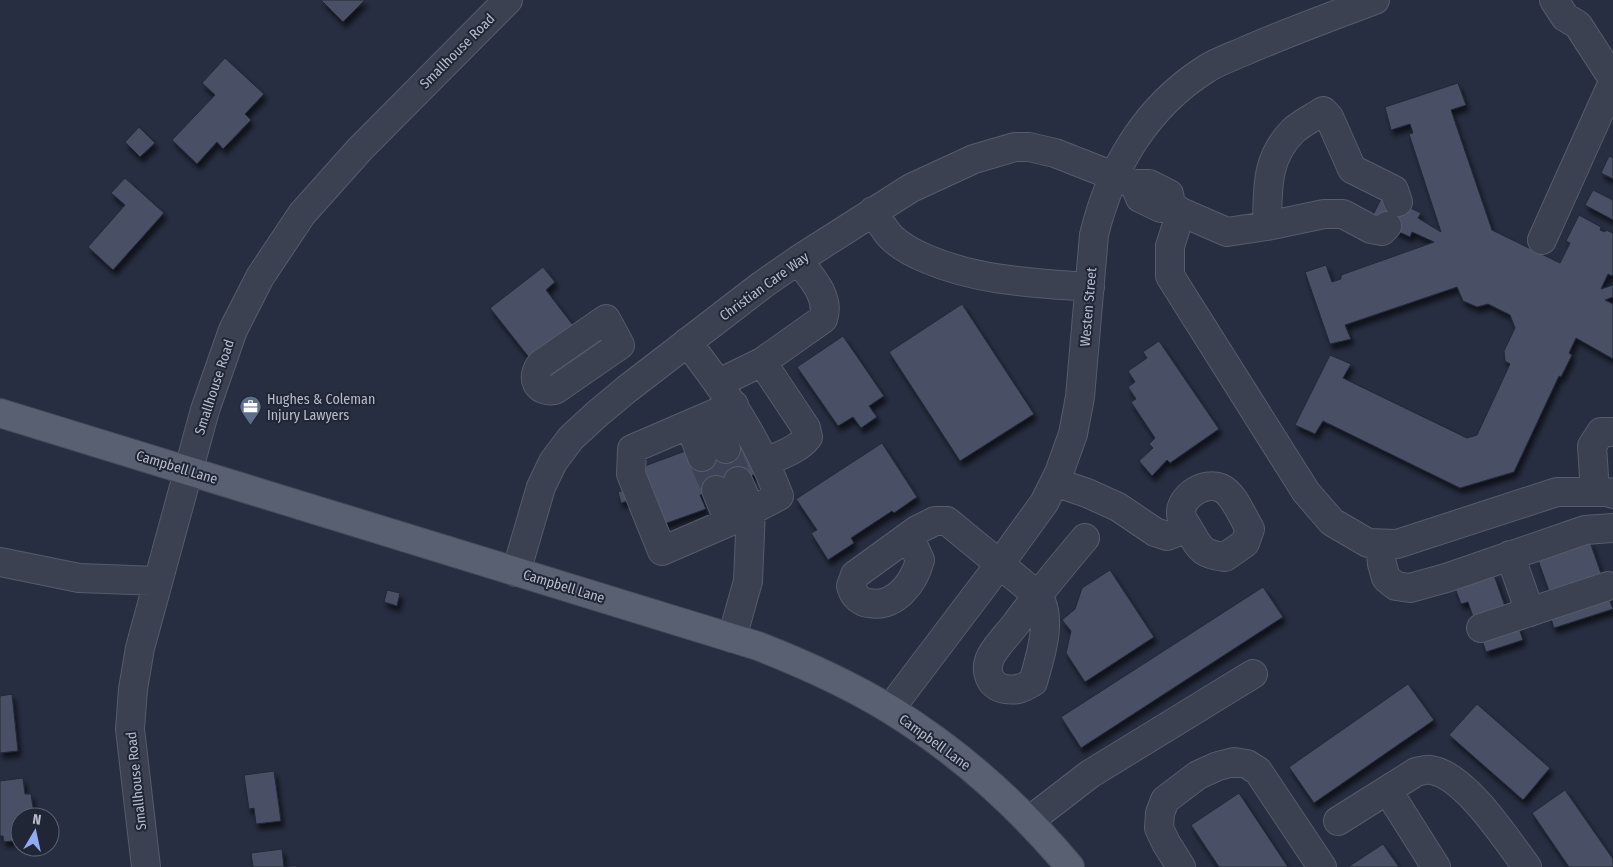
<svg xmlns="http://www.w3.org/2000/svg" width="1613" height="867" viewBox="0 0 1613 867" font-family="'Fira Sans Condensed',sans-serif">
	<defs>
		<filter id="shadow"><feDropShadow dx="3" dy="5.5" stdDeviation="2.5" flood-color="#0009"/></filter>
	</defs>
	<rect width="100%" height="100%" fill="#272e41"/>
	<!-- building -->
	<path fill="#485065" stroke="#222838" filter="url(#shadow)" d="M 321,0 L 365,0 L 343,22 Z
		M 225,58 L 264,94 L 245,114 L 251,120 L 223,149 L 217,142 L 197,164 L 172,140 L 215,95 L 202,83 Z
		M 1458,83 L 1466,105 L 1451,110 L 1492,230 L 1560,263 L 1570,243 L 1566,241 L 1579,215 L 1601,227 L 1600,230 L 1605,232 L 1606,230 L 1613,233 L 1613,274 L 1612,276 L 1608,274 L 1601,289 L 1613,285 L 1613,297 L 1605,300 L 1613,304 L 1613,359 L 1576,338 L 1569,353 L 1572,355 L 1561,377 L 1559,376 L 1514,472 L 1460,488 L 1323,421 L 1315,434 L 1295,425 L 1330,355 L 1351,364 L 1343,378 L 1467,438 L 1477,435 L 1510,364 L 1505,361 L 1504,351 L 1515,328 L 1510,315 L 1488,304 L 1477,307 L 1463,301 L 1457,287 L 1345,325 L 1351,339 L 1330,344 L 1305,272 L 1326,265 L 1332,282 L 1341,279 L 1341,275 L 1434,242 L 1412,232 L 1410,237 L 1371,219 L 1383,195 L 1421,213 L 1418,218 L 1441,232 L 1409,134 L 1413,133 L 1410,124 L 1391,130 L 1385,107 Z
		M 139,127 L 155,143 L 140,157 L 125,142 Z
		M 1609,156 L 1613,158 L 1613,179 L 1601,173 Z
		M 125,178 L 164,213 L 113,270 L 88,247 L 125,205 L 111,193 Z
		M 1593,190 L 1613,200 L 1613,220 L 1585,205 Z
		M 543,267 L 555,282 L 546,290 L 576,329 L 531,360 L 490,308 Z
		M 962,304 L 1034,414 L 960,461 L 889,352 Z
		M 843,336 L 884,396 L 869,406 L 877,417 L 861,428 L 853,417 L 838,426 L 797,367 Z
		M 1159,341 L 1219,429 L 1170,463 L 1167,460 L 1152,476 L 1139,461 L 1153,448 L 1149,444 L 1155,438 L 1131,402 L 1136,399 L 1128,387 L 1135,382 L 1128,371 L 1147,358 L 1143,352 Z
		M 746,441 L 758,473 L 700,495 L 706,509 L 664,524 L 642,467 L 688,450 L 692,462 Z
		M 882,443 L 917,497 L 894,513 L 892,511 L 851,538 L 854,543 L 828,560 L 811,533 L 817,530 L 796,499 Z
		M 628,489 L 631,500 L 621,503 L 618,492 Z
		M 1590,542 L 1602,576 L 1550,594 L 1538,560 Z
		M 1110,570 L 1154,637 L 1085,682 L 1066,653 L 1071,631 L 1062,620 L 1075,609 L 1082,588 Z
		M 1494,575 L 1506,609 L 1474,620 L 1468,602 L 1461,604 L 1455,588 Z
		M 1263,587 L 1283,617 L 1081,748 L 1061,717 Z
		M 387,590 L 400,593 L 397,606 L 384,602 Z
		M 1607,593 L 1613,609 L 1554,628 L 1549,613 Z
		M 1518,625 L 1523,640 L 1486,652 L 1481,637 Z
		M 1408,684 L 1434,720 L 1314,803 L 1289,767 Z
		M 12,694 L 18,751 L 0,753 L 0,696 Z
		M 1477,704 L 1550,768 L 1523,800 L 1449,735 Z
		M 274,771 L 281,821 L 256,824 L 254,808 L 249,809 L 244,775 Z
		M 23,778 L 25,794 L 31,794 L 34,814 L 29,815 L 29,817 L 20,817 L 20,840 L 4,842 L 3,836 L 0,836 L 0,781 Z
		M 1565,790 L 1613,859 L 1613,867 L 1569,867 L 1532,813 Z
		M 1239,793 L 1288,867 L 1219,867 L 1191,825 Z
		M 1383,844 L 1399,867 L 1348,867 Z
		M 282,849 L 284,867 L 296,865 L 297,867 L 253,867 L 251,853 Z"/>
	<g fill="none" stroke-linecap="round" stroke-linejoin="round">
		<!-- minor-tunnel -->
		<path stroke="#3d4356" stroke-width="28" stroke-dasharray="28 14" stroke-linecap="butt" d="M 726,449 L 738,481
			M 702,457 L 716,490"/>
		<defs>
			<path id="minor" d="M 1554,0 L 1565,17 L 1578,25 L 1613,79
				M 1171,205 L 1181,212 L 1227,232 L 1267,226 L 1324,214 L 1343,214 L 1371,229 L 1382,231 L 1387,226
				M 873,211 C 879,220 885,232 893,239 C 903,248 915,254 927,259 C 978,281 1035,283 1090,287
				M 1181,212 L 1170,246 L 1170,276 L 1306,492 L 1332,522 L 1368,543 L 1397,544 L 1557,492 L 1608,492 L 1613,494
				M 1267,226 C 1268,190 1265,159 1293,131 C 1301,123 1313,118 1323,111 L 1329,117 L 1352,169 L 1394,190 L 1398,202
				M 1542,240 L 1613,82
				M 606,319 L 620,345 L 555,390 C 537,393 530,378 541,364 Z
				M 687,342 C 726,392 756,436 779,496 L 751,511 L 748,581 L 732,638
				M 719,383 L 762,362
				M 734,405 L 632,449 L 631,474 L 662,551 L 729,522 L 751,511 L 738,481
				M 713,415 L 726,449
				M 690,425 L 702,457
				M 766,462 C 780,455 798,450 808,437 L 806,428 L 762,362 L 823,319 C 831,297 810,276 798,260
				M 1055,482 L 1087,493 L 1118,507 L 1155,532 L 1167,536 L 1188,528 C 1186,524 1181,518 1181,514 C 1180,496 1205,481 1221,488 C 1234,494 1242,516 1250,529 L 1245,543 L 1225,557 C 1200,554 1200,548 1188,528
				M 716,490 L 729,522
				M 1595,492 L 1592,446 L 1601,432 L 1613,432
				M 905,539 L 915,549 L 920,560 C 914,583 895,608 869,603 C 865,603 859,600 856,596 C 853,594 852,589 851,586 L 855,575 L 917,530 L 935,521 L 947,521 L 1037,595 C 1054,616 1040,658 1033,682 C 1023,688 1017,691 1005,689 C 989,686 984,670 991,656 C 997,645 1007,635 1015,625 C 1037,595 1061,567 1085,538
				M 1380,544 L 1382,564 L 1386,578 L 1396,586 L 1410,588 L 1446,578 L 1585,530 L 1613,528
				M 1510,555 L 1530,612
				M 0,562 L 79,578 L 158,581
				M 516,572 L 541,487 L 553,462 L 571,438 L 597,414 L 627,389 L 762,285 L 798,260 L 911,188 L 974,159 L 1015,147 L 1029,147 L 1055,153 L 1134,184 L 1149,184 L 1169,194 L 1171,205 L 1161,208 L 1140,198 L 1134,184
				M 1481,628 L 1608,586
				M 890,709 L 999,565 L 1044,503 L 1059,473 L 1073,434 L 1080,397 L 1094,235 C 1110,168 1146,107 1206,69 C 1218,61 1234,56 1247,50 C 1289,32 1332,16 1375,0
				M 1388,791 L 1436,867
				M 1029,821 L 1090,774 L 1253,674
				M 1338,821 L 1416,772 C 1421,771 1427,769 1431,770 C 1465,775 1507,840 1527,867
				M 146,867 L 130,729 L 133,689 L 140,648 L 205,410 L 233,330 L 260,277 L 302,214 L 360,149 L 508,0
				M 1181,867 L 1166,843 L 1159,828 L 1160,813 L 1165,800 L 1198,775 L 1218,766 L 1234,762 L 1247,764 L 1258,771 L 1322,867"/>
			<path id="major" d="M 0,413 L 758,646 C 804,664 849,684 891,710 C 959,752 1019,806 1070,867"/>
		</defs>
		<!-- minor casing -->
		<use href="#minor" stroke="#565c6b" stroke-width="30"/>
		<!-- major casing -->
		<use href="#major" stroke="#454a5a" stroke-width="30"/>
		<!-- minor -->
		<use href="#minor" stroke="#3b4151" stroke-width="28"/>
		<!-- major -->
		<use href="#major" stroke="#596071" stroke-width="28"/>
	</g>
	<!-- icons -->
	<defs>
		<symbol id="office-pin" viewBox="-11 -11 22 30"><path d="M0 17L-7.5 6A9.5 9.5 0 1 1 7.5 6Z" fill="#5c6f8a" stroke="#202636"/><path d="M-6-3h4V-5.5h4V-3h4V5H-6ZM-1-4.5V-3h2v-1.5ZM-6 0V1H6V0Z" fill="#fff"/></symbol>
	</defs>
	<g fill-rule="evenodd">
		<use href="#office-pin" x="238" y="394" width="25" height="34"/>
	</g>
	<g text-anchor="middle" stroke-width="4" stroke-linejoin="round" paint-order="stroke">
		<!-- street labels -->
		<g font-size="14" fill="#b8bccb" stroke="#202636">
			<text transform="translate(457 51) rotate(-45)" y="5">Smallhouse Road</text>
			<text transform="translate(764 286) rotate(-36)" y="5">Christian Care Way</text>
			<text transform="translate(1088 307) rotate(-85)" y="5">Westen Street</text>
			<text transform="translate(214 387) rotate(-72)" y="5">Smallhouse Road</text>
			<text transform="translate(177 467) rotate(17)" y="5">Campbell Lane</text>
			<text transform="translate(564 586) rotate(17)" y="5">Campbell Lane</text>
			<text transform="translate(935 742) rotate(36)" y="5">Campbell Lane</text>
			<text transform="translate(136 781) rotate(-96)" y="5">Smallhouse Road</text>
		</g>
		<!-- poi labels -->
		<g font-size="14" fill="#b8bccb" stroke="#202636" text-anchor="start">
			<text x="267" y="404">Hughes &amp; Coleman<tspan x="267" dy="16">Injury Lawyers</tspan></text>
		</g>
	</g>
	<!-- north arrow -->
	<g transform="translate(35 832) rotate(9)"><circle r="24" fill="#202636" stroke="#5d6272"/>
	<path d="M0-4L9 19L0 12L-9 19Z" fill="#92aaf6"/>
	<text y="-8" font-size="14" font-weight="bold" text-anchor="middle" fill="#b8bccb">N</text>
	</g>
</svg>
